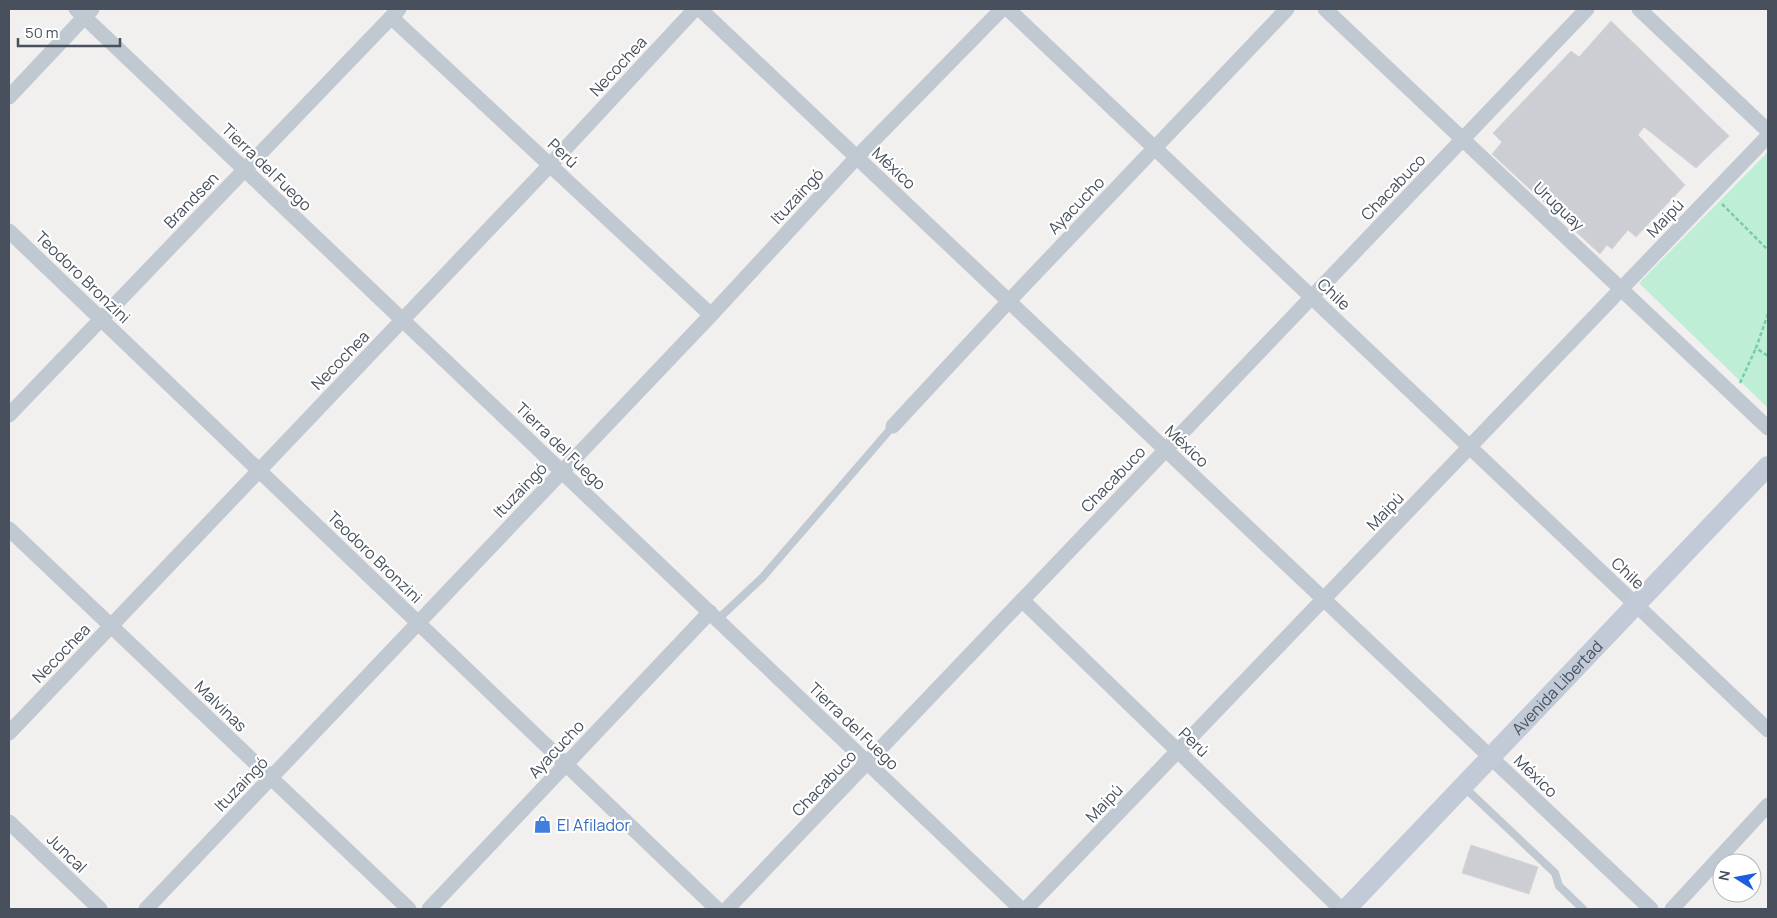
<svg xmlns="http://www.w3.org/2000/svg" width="1777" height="918" viewBox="0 0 1777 918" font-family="Manrope,sans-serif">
	<rect width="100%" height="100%" fill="#f2efef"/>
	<!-- green -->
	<path fill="#beeed6" d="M 1768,152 L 1768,408 L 1639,283 Z"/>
	<!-- building -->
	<path fill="#ccced4" stroke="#d3d5da" d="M 1611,21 L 1729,136 L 1696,168 L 1644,127 L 1638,135 L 1685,185 L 1636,237 L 1628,230 L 1612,249 L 1607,245 L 1600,254 L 1492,154 L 1502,142 L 1493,133 L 1571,51 L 1579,57 Z
		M 1471,845 L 1538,867 L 1529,894 L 1462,873 Z"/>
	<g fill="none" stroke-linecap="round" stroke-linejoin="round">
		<!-- path -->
		<path stroke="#7ca" stroke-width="2.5" stroke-dasharray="4 2.5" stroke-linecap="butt" d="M 1722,204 L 1768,250
			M 1768,314 L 1756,348 L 1768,356
			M 1740,383 L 1756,348"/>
		<!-- lane -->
		<path stroke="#c0c8d1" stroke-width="8" d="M 717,620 L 762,578 L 893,426
			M 1463,786 L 1555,873 L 1559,886 L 1583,909"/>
		<!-- street -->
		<path stroke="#c0c8d1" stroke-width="15" d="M 76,9 L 1021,909
			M 700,9 L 1651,909
			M 1008,9 L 1768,730
			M 1325,9 L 1768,428
			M 1639,9 L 1768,131
			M 391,17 L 711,315
			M 9,97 L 92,9
			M 9,231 L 717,909
			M 9,415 L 399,9
			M 893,426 L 1009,301 L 1287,9
			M 9,529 L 409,909
			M 1022,600 L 1341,909
			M 9,733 L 550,165 L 695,9
			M 9,822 L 100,909
			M 146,909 L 711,315 L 857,157 L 1002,9
			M 429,909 L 710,612
			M 727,909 L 1587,9
			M 1026,909 L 1768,136
			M 1672,909 L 1768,805"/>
		<!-- secondary -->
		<path stroke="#c2cad8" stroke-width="20" id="s1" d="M 1346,909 L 1768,466"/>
	</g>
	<!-- icons -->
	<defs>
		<symbol id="shop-bare" viewBox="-9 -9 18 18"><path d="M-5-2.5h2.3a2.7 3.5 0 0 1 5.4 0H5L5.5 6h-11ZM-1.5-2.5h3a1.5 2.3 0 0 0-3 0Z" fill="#3f7fe0" stroke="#fff" stroke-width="2.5" paint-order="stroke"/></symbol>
	</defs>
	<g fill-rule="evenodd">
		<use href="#shop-bare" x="530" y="812" width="25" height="25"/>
	</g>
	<g text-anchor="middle" stroke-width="4.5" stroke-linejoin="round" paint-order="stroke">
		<!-- street labels -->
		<g font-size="16" fill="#47505c" stroke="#fff">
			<text transform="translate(618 66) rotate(-47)" y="6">Necochea</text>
			<text transform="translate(563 153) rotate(43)" y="6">Perú</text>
			<text transform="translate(267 167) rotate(44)" y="6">Tierra del Fuego</text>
			<text transform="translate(894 168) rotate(43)" y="6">México</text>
			<text transform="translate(1393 187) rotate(-46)" y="6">Chacabuco</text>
			<text transform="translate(797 196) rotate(-47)" y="6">Ituzaingó</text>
			<text transform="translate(191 200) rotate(-46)" y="6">Brandsen</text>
			<text transform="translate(1076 205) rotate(-46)" y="6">Ayacucho</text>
			<text transform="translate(1559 206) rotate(43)" y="6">Uruguay</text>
			<text transform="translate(1665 218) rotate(-46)" y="6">Maipú</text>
			<text transform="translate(83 277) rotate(44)" y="6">Teodoro Bronzini</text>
			<text transform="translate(1334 294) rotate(43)" y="6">Chile</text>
			<text transform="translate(340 360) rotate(-46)" y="6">Necochea</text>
			<text transform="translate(561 446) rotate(44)" y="6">Tierra del Fuego</text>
			<text transform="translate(1187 446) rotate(43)" y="6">México</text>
			<text transform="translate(1113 479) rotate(-46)" y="6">Chacabuco</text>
			<text transform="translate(520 490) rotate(-46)" y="6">Ituzaingó</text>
			<text transform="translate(1385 511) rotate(-46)" y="6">Maipú</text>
			<text transform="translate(375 557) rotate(44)" y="6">Teodoro Bronzini</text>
			<text transform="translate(1628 573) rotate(43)" y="6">Chile</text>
			<text transform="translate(61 653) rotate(-46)" y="6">Necochea</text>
			<text dy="6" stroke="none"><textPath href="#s1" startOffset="306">Avenida Libertad</textPath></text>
			<text transform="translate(221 706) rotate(44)" y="6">Malvinas</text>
			<text transform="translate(854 726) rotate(44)" y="6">Tierra del Fuego</text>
			<text transform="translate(1194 742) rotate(44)" y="6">Perú</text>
			<text transform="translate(556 749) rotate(-47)" y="6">Ayacucho</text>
			<text transform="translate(1536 776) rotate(44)" y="6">México</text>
			<text transform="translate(824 783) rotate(-46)" y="6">Chacabuco</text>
			<text transform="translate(241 784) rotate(-46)" y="6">Ituzaingó</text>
			<text transform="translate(1104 803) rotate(-46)" y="6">Maipú</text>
			<text transform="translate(67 853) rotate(44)" y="6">Juncal</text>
		</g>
		<!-- shop labels -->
		<g font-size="16" fill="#366cbe" stroke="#fff" text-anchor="start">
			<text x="557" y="831">El Afilador</text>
		</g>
	</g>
	<!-- border -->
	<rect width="1777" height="918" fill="none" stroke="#47505c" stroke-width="20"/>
	<!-- north arrow -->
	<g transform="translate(1737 878) rotate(281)"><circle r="24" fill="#ffffff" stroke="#b5b9be"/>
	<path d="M0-4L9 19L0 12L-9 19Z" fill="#1c5edf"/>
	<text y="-8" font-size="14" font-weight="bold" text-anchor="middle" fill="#47505c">N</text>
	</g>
	<!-- scale -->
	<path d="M18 38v8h102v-8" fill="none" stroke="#47505c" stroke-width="2.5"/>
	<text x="25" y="38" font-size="15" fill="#47505c" stroke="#ffffff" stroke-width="4" paint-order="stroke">50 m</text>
</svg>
